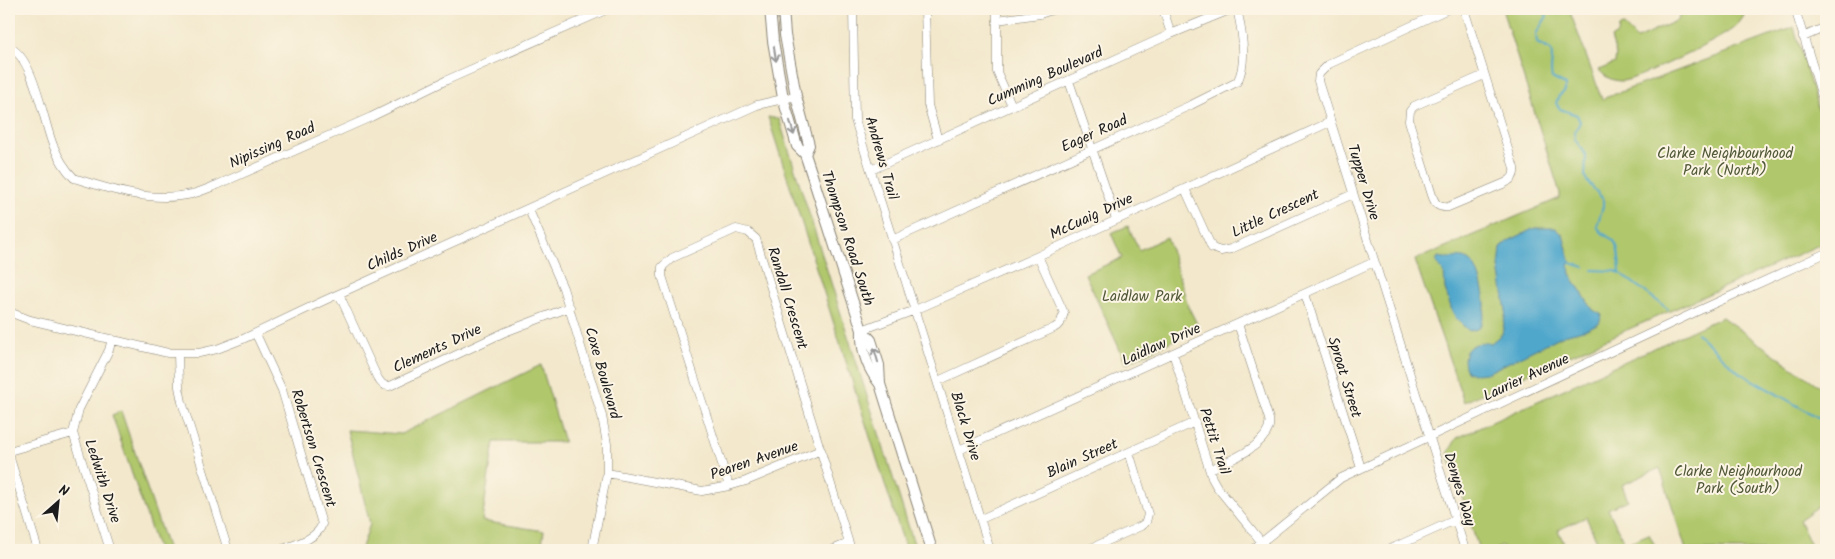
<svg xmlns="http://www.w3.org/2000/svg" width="1835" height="559" viewBox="0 0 1835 559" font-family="Kalam,sans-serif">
	<rect width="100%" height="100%" fill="#fcf5e5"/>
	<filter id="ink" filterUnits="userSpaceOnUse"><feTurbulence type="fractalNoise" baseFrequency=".02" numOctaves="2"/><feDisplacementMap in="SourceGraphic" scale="10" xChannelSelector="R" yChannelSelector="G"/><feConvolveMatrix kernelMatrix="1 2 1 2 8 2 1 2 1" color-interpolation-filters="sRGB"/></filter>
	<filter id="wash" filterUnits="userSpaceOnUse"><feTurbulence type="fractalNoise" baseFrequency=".0096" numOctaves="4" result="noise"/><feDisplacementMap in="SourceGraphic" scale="20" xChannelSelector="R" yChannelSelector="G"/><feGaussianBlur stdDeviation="1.12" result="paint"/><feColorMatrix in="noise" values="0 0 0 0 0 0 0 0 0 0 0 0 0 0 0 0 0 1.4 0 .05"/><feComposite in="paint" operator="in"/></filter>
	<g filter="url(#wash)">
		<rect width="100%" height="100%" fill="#f3e8cc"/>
		<!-- green -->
		<path fill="#b0c76c" stroke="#667244" d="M 1502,9 L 1569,9 L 1602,99 L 1794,27 L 1826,137 L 1826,242 L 1464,402 L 1415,260 L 1560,198 L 1560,193 Z
			M 1680,9 L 1746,9 C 1744,18 1739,24 1731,30 C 1719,40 1635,81 1622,81 C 1612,81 1605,77 1599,70 L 1615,63 L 1616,54 L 1611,38 L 1618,33 L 1619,27 L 1624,26 L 1637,39 L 1678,20 Z
			M 768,117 L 779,119 L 916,550 L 906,550 Z
			M 1128,226 L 1139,250 L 1167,237 L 1188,306 L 1199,328 L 1126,363 L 1085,274 L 1122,258 L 1111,233 Z
			M 1722,317 L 1826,391 L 1826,501 L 1799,520 L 1813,550 L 1686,550 L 1660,468 L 1622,485 L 1628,500 L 1608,509 L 1625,544 L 1649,534 L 1657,550 L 1601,550 L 1586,517 L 1558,530 L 1567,550 L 1505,550 L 1503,546 L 1493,550 L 1479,550 L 1448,453 L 1457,438 Z
			M 541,365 L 564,442 L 494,442 L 482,521 L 544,531 L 541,550 L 361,550 L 370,524 L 347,430 L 401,434 Z
			M 121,411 L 168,550 L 158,550 L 112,415 Z"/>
		<!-- water -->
		<path fill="#4fa7cc" stroke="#366274" d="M 1535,228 L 1556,228 L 1563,235 L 1571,263 L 1569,264 L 1570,274 L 1593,310 L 1602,315 L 1599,323 L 1587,329 L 1564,335 L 1487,373 L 1475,374 L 1467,372 C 1458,351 1471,341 1491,343 L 1502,334 L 1506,311 L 1499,267 L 1501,247 L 1508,241 Z
			M 1438,257 C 1448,260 1460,255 1469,260 C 1478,264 1486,298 1485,307 C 1485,312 1482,323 1480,326 C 1478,330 1473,330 1469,331 L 1457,320 L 1452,311 L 1445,289 L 1444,273 L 1436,261 Z"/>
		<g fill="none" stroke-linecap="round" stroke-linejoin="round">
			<!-- stream -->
			<path stroke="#4fa7cc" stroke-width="2" d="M 1542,9 L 1547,16 L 1536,34 L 1537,43 L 1551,50 C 1554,59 1549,68 1552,78 L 1565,85 L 1565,91 L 1559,96 L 1556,103 L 1560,109 L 1577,115 L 1580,122 L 1575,132 L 1575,140 L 1583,150 L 1586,156 L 1585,176 L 1587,181 L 1603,199 L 1603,206 L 1597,226 C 1602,236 1607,234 1614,241 C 1620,248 1619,264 1620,273
				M 1571,263 L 1584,267
				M 1593,270 L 1615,271 L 1620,273 L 1668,309
				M 1697,333 L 1740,373 L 1826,422"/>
		</g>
	</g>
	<g filter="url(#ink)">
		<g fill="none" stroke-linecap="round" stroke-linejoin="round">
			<defs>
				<path id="minor" d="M 853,9 L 855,120 L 990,550
					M 925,9 L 928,105 L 938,140
					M 997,9 L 997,72 L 1012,106
					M 1163,9 L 1171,34
					M 1448,9 L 1329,64 L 1319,74 L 1318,81 L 1465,550
					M 1464,9 L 1514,168 C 1515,176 1512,179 1505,183 L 1448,207 C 1438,208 1435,204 1432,195 L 1409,121 L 1410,111 L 1414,106 L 1484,75
					M 1795,9 L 1826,109
					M 997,20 L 1040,14 L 1055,9
					M 1803,37 L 1826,27
					M 9,48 C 33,54 44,124 53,145 C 58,157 65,169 74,178 C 111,190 152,203 192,194 C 200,192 209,188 217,185 L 371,117 L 447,80 L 608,9
					M 1069,81 L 1116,219
					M 871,170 L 1171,34 L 1232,9
					M 1185,189 L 1212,248 L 1221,251 L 1231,249 L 1353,194
					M 529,210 L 563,288 L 602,416 L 607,444 L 607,473 L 592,550
					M 892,240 L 1191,105 L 1237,82 C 1248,63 1242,30 1237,9
					M 339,294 L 377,377 C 381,383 382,386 390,386 L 505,332 L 570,307
					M 1305,294 L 1361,468
					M 9,312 L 30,320 L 168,353 L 199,353 L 217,349 L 243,339 L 323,301 L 757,105 L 796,96
					M 862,330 L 915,310 L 1038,256 L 1330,122
					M 256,334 L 282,390 L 322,524 C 318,539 293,545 280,550
					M 1173,353 L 1212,478 L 1217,487 L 1268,550
					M 178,354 L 179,387 L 182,402 L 228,550
					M 938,381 L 1054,328 L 1060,324 L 1064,313 L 1038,256
					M 959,450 L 1374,262
					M 9,451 L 73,433
					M 9,455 L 38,550
					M 1210,469 C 1228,462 1274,443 1269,419 L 1238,324
					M 607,473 L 702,491 L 729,486 L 746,481 L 821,450
					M 729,486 L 662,276 L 662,267 L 672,258 L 736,229 L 748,232 L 756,239 L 851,550
					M 981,519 L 1195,422
					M 110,550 L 73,433 L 79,409 L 109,350 L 112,339
					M 832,550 L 849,543
					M 1087,550 L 1141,526 L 1146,522 L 1148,514 L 1129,452
					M 1252,550 L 1341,478 L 1700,310 L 1826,253
					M 1388,550 L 1455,520"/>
				<path id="major" d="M 770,9 L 773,41 L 783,98 L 797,146 L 805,154 L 811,172 L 862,330 C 861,350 867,368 880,384
					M 783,9 L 785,35 L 796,96 L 809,145 L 805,154
					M 862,330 L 871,340 L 879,365 L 880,384 L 932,550"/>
			</defs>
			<!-- minor casing -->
			<use href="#minor" stroke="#888274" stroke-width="9"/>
			<!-- major casing -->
			<use href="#major" stroke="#888274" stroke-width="12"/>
			<!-- minor -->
			<use href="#minor" stroke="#fff" stroke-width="8"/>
			<!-- major -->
			<use href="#major" stroke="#fff" stroke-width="10"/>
		</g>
		<!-- one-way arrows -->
		<defs><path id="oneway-shaft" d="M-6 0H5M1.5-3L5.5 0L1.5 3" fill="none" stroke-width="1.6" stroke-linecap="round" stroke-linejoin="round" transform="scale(1.25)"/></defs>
		<g stroke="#999">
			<use href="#oneway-shaft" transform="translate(775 54) rotate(81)"/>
			<use href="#oneway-shaft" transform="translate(792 128) rotate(74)"/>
			<use href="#oneway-shaft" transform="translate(876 355) rotate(-106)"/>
		</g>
	</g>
	<g text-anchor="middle" stroke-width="4" stroke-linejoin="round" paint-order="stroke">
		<!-- street labels -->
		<g font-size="15" fill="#1c1c1c" stroke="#fcf5e5">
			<text transform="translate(1045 76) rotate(-24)" y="5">Cumming Boulevard</text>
			<text transform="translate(1094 133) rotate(-24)" y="5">Eager Road</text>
			<text transform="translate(272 145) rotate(-24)" y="5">Nipissing Road</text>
			<text transform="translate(882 158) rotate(74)" y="5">Andrews Trail</text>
			<text transform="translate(1364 182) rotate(73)" y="5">Tupper Drive</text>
			<text transform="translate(1275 213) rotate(-25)" y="5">Little Crescent</text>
			<text transform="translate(1091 216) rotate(-25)" y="5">McCuaig Drive</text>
			<text transform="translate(848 238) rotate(72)" y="5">Thompson Road South</text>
			<text transform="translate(402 251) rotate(-24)" y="5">Childs Drive</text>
			<text transform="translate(788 298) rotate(73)" y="5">Randall Crescent</text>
			<text transform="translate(1161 344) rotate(-24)" y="5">Laidlaw Drive</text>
			<text transform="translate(437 348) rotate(-25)" y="5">Clements Drive</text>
			<text transform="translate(603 373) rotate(74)" y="5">Coxe Boulevard</text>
			<text transform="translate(1345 377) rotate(73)" y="5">Sproat Street</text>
			<text transform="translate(1526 377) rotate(-25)" y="5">Laurier Avenue</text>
			<text transform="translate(966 426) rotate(73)" y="5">Black Drive</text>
			<text transform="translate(1215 441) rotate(72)" y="5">Pettit Trail</text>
			<text transform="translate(314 448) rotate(73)" y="5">Robertson Crescent</text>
			<text transform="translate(1082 458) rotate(-24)" y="5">Blain Street</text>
			<text transform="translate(754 460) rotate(-19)" y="5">Pearen Avenue</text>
			<text transform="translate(103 481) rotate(72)" y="5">Ledwith Drive</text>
			<text transform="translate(1460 489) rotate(73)" y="5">Denyes Way</text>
		</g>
		<!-- park labels -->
		<g font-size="15" fill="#505838" stroke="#fcf5e5">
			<text x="1725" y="158">Clarke Neighbourhood<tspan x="1725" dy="17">Park (North)</tspan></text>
			<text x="1142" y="301">Laidlaw Park</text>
			<text x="1738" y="476">Clarke Neighourhood<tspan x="1738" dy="17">Park (South)</tspan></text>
		</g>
	</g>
	<!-- margin -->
	<rect width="1835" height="559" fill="none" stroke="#fcf5e5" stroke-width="30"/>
	<!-- north arrow -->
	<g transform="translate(58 502) rotate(27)" stroke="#fcf5e5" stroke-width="4" paint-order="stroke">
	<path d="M0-4L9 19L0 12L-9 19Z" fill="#1c1c1c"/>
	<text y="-8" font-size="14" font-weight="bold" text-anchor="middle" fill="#1c1c1c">N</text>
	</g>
</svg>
